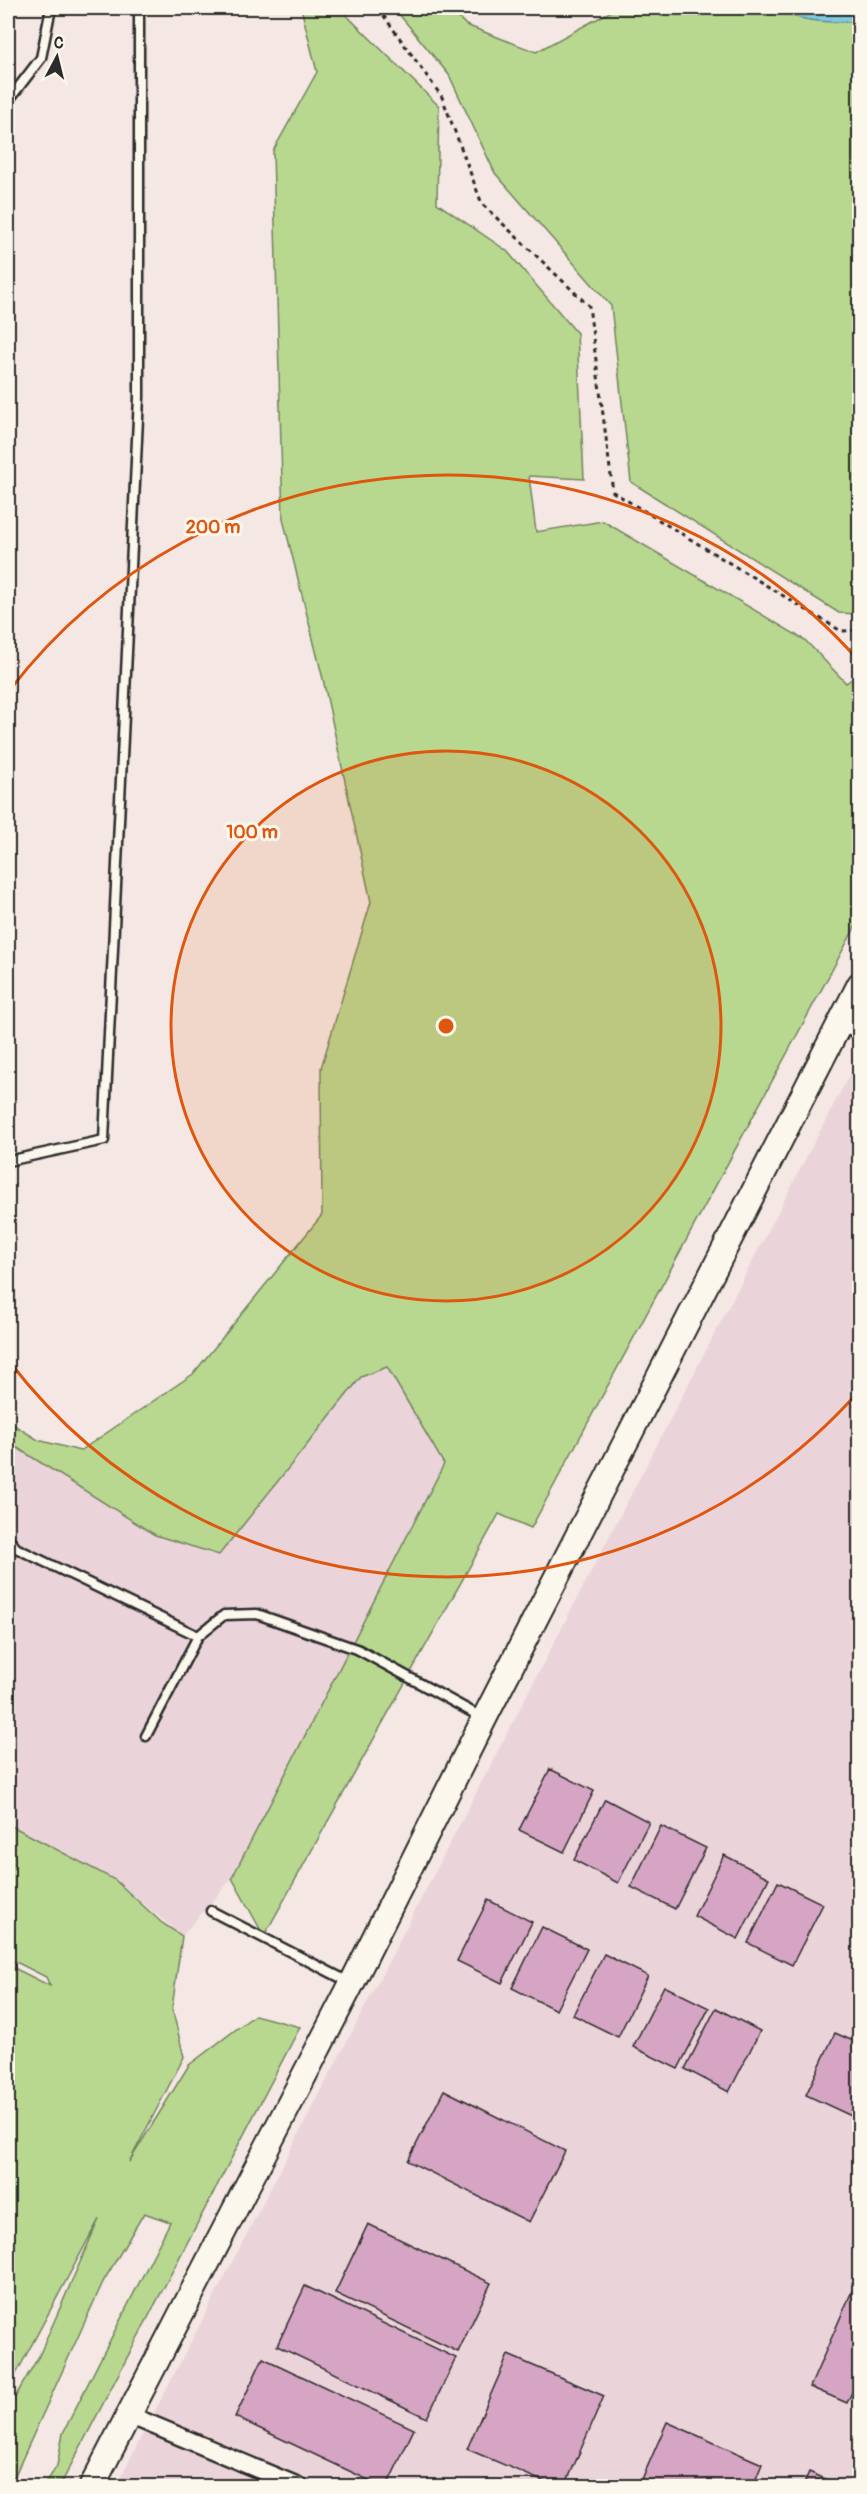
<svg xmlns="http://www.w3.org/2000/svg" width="867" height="2494" viewBox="0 0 867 2494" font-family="Pangolin,sans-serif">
	<rect width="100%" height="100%" fill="#f4e7e4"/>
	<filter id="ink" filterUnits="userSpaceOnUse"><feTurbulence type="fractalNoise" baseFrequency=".0167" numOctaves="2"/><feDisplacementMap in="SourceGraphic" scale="12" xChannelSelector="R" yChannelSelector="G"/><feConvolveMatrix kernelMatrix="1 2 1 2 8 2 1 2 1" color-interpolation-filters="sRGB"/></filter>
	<g filter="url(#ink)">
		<!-- built -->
		<path fill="#ebd3da" d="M 859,1056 L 859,2486 L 116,2486 Z
			M 387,1367 L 444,1464 L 232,1878 L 182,1936 L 115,1880 L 8,1824 L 8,1442 L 155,1535 L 219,1555 L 361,1377 Z"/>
		<!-- green -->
		<path fill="#b8d890" stroke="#72825e" stroke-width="1.5" d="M 301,8 L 339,8 L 439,106 L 437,203 L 507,251 L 577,333 L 584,479 L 529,476 L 536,532 L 603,521 L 805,640 L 846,683 L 859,674 L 859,920 L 531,1528 L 499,1514 L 264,1936 L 232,1878 L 444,1464 L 387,1367 L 361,1377 L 219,1555 L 155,1535 L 8,1442 L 8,1421 L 38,1440 L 80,1451 L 193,1374 L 322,1215 L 321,1068 L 371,902 L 323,679 L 283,519 L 273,151 L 317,72 Z
			M 394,8 L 449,8 L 466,25 L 536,52 L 617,8 L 859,8 L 859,614 L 839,613 L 631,482 L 611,306 L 495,173 L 449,75 Z
			M 8,1824 L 115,1880 L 162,1923 L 182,1936 L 172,2008 L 184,2057 L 129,2162 L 189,2065 L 255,2015 L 300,2027 L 60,2486 L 44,2486 L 57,2466 L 63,2433 L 170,2222 L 144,2213 L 103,2282 L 10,2486 L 8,2486 L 8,2409 L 39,2356 L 99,2219 L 8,2389 L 8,1965 L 50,1986 L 46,1977 L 8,1958 Z"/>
		<!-- water -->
		<path fill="#7fcadf" stroke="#5d8a97" stroke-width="1.5" d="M 781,8 L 859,8 L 859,22 C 840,22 794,24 781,8 Z"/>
		<!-- building -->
		<path fill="#d6a5c4" stroke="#2b2b2b" stroke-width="1.5" d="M 550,1769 L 594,1791 L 564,1852 L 519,1830 Z
			M 605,1799 L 649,1822 L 618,1883 L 574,1860 Z
			M 661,1826 L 706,1848 L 675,1909 L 631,1887 Z
			M 724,1855 L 769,1878 L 738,1939 L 694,1916 Z
			M 778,1882 L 823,1904 L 792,1965 L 748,1943 Z
			M 488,1900 L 532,1922 L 502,1983 L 457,1961 Z
			M 542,1927 L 587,1949 L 556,2010 L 512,1988 Z
			M 604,1954 L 648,1976 L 618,2037 L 573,2015 Z
			M 664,1986 L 709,2008 L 678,2069 L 633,2047 Z
			M 716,2008 L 760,2031 L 729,2092 L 685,2069 Z
			M 835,2033 L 860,2044 L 860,2120 L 806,2095 Z
			M 444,2090 L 565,2151 L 529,2222 L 408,2161 Z
			M 368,2224 L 491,2283 L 458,2352 L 335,2293 Z
			M 305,2286 L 456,2358 L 427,2418 L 277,2346 Z
			M 852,2291 L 860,2294 L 860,2375 L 847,2403 L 810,2387 Z
			M 508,2355 L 604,2396 L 565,2486 L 554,2486 L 467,2449 Z
			M 263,2358 L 414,2429 L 387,2486 L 381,2486 L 235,2417 Z
			M 667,2422 L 762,2464 L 753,2486 L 639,2486 Z
			M 809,2472 L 842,2486 L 803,2486 Z"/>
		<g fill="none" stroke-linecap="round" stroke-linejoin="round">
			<defs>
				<path id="service" d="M 8,101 L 41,58 L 51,8
					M 8,1161 L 104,1140 L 139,397 L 139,8
					M 8,1538 L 16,1548 L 198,1636
					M 146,1736 L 198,1636 L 224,1615 L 257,1614 L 359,1650 L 483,1718
					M 211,1911 L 351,1983"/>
				<path id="minor" d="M 841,1020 L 860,1031
					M 129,2415 L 298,2486"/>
				<path id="secondary" d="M 92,2486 L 352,1983 L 484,1719 L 860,984"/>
			</defs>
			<!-- service casing -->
			<use href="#service" stroke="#2b2b2b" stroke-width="13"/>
			<!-- minor casing -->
			<use href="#minor" stroke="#2b2b2b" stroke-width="21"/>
			<!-- secondary casing -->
			<use href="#secondary" stroke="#2b2b2b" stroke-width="28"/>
			<!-- path -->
			<path stroke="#2b2b2b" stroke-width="3" stroke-dasharray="4.5 4.5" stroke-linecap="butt" d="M 378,8 L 442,97 L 482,204 L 589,306 L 613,492 L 841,631 L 860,630"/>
			<!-- service -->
			<use href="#service" stroke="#fbf7ec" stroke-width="8"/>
			<!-- minor -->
			<use href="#minor" stroke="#fbf7ec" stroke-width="16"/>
			<!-- secondary -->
			<use href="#secondary" stroke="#fbf7ec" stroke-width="24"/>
		</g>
	</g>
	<!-- distance rings -->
	<circle cx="446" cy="1026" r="275" fill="#df570e" fill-opacity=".12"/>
	<g fill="none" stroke="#df570e" stroke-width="3">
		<circle cx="446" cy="1026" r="275"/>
		<path d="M859 1391A551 551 0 0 1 9 1361M9 691A551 551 0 0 1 859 661"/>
	</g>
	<circle cx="446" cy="1026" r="9" fill="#df570e" stroke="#fbf7ec" stroke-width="3"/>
	<g font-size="18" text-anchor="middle" font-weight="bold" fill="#df570e" stroke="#fbf7ec" stroke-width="6" stroke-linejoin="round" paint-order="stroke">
		<text x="213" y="533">200 m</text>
		<text x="252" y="838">100 m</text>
	</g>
	<!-- margin -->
	<rect width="867" height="2494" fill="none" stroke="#fbf7ec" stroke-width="30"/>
	<rect x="15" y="15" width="837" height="2464" fill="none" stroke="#2b2b2b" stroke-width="2" filter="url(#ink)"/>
	<!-- north arrow -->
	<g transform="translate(57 57) rotate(7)" stroke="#fbf7ec" stroke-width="4.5" paint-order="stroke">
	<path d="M0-4.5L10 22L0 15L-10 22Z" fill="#2b2b2b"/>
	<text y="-9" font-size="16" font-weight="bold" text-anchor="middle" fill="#2b2b2b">С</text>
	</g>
</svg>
